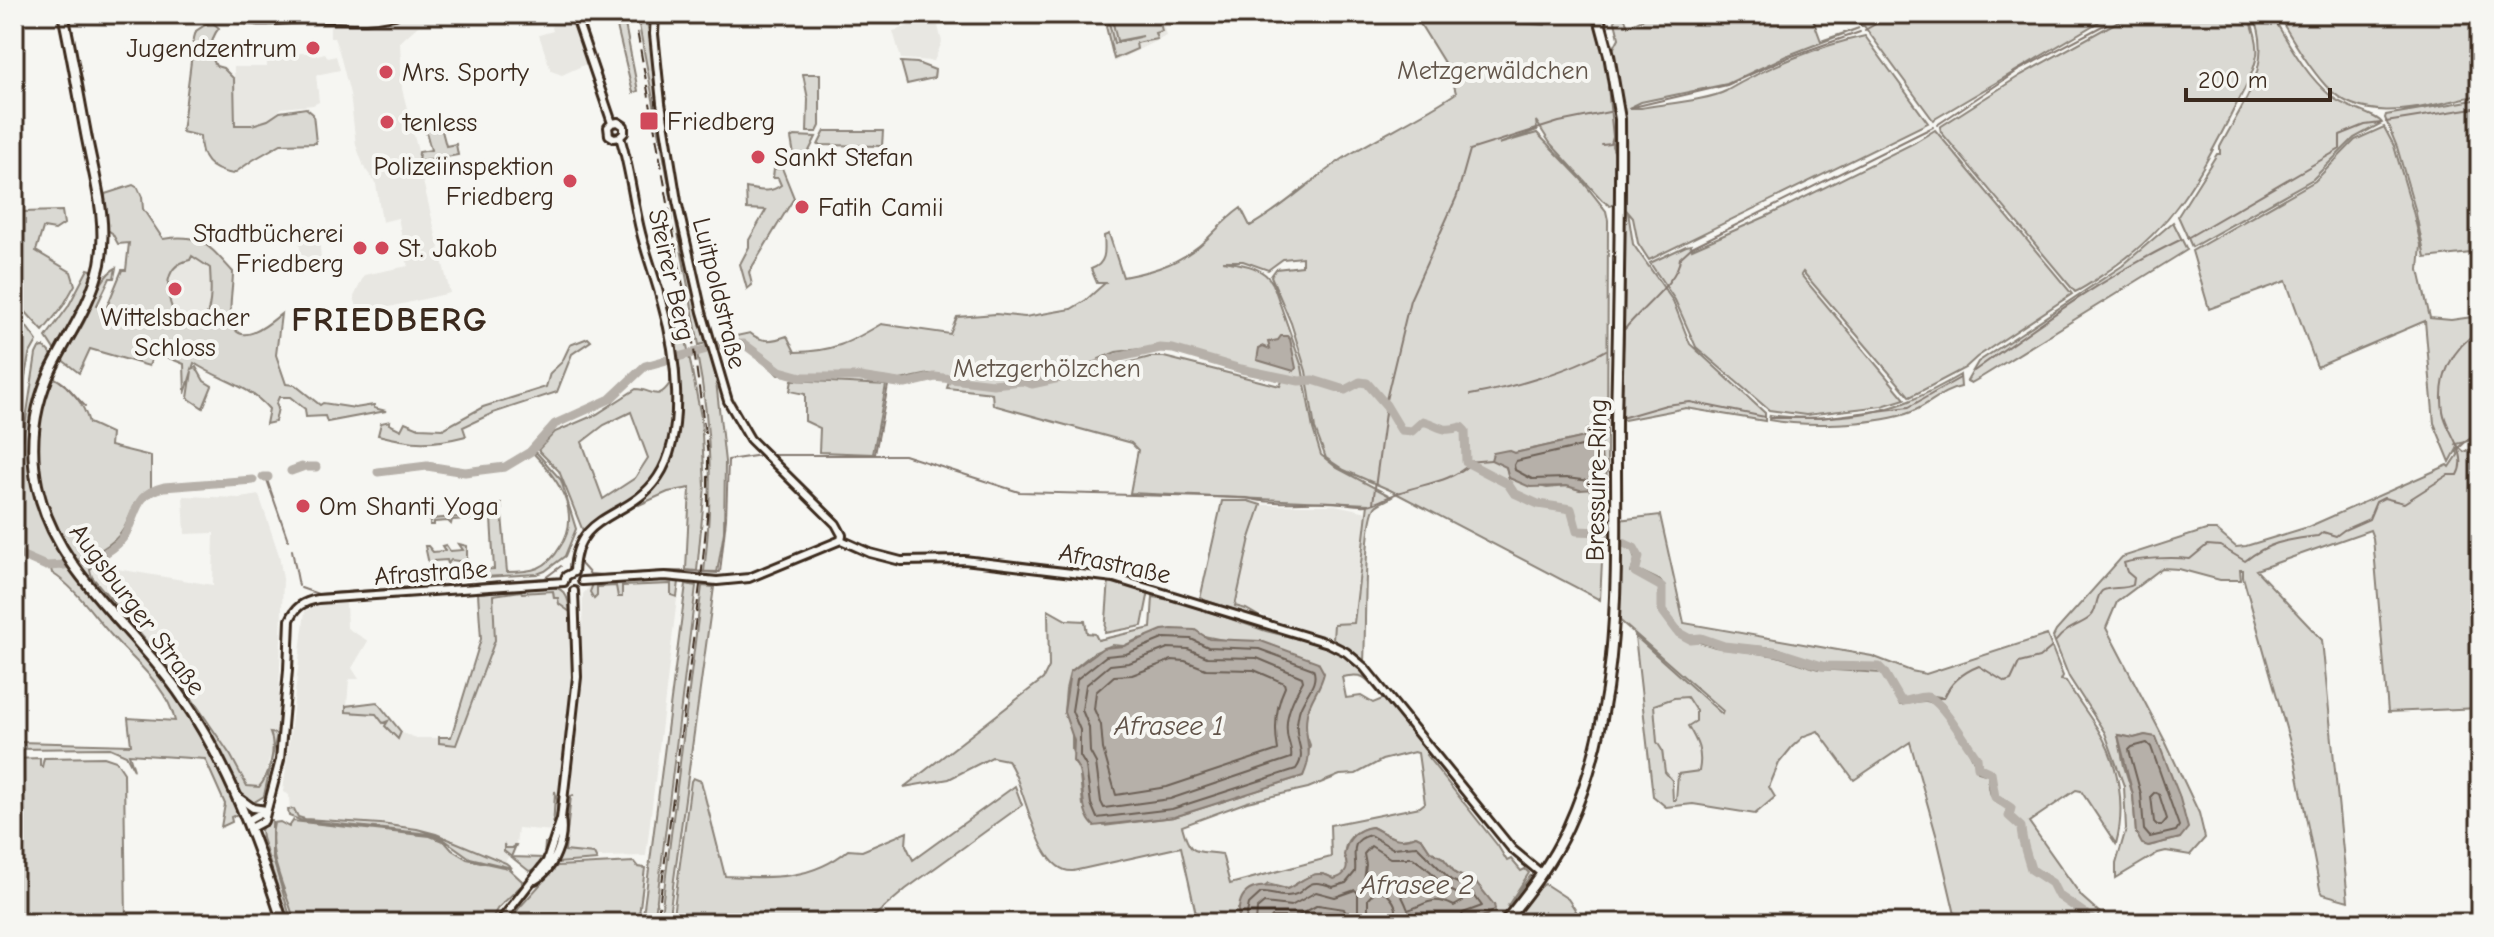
<svg xmlns="http://www.w3.org/2000/svg" width="2494" height="937" viewBox="0 0 2494 937" font-family="'Comic Neue',sans-serif">
	<rect width="100%" height="100%" fill="#f6f6f2"/>
	<filter id="ink" filterUnits="userSpaceOnUse"><feTurbulence type="fractalNoise" baseFrequency=".0125" numOctaves="2"/><feDisplacementMap in="SourceGraphic" scale="16" xChannelSelector="R" yChannelSelector="G"/><feConvolveMatrix kernelMatrix="1 2 1 2 8 2 1 2 1" color-interpolation-filters="sRGB"/></filter>
	<g filter="url(#ink)">
		<!-- built -->
		<path fill="#e8e7e2" d="M 419,14 L 489,14 L 418,26 L 400,42 L 402,89 L 420,159 L 420,169 L 450,293 L 359,314 L 354,297 L 364,275 L 408,266 L 398,218 L 382,222 L 376,184 L 364,167 L 356,145 L 350,94 L 339,51 L 334,38 L 330,38 L 330,26 L 373,24 Z
			M 1102,14 L 1161,14 L 1166,36 L 1114,62 Z
			M 570,16 L 586,64 L 562,75 L 551,71 L 539,35 L 553,31 L 550,20 Z
			M 936,18 L 942,42 L 934,61 L 901,59 L 893,31 Z
			M 308,53 L 313,56 L 325,53 L 328,58 L 336,56 L 340,70 L 316,75 L 319,102 L 313,105 L 282,108 L 268,120 L 252,125 L 235,125 L 234,67 L 267,67 L 267,54 Z
			M 298,226 L 318,226 L 321,258 L 301,257 Z
			M 192,256 L 198,258 L 210,268 L 211,288 L 210,309 L 206,318 L 192,325 L 177,321 L 167,295 L 172,269 Z
			M 259,495 L 279,555 L 283,579 L 278,728 L 263,782 L 259,787 L 246,786 L 231,756 L 187,691 L 92,577 L 91,570 L 93,565 L 213,585 L 214,533 L 185,534 L 183,496 L 240,498 Z
			M 1261,505 L 1336,505 L 1367,512 L 1354,623 L 1334,625 L 1333,640 L 1235,606 L 1250,538 Z
			M 664,580 L 679,582 L 646,856 L 561,858 L 581,676 L 583,594 L 591,585 Z
			M 553,587 L 560,589 L 569,601 L 572,652 L 572,687 L 553,831 L 518,828 L 516,845 L 505,862 L 418,829 L 387,823 L 295,819 L 290,810 L 289,795 L 283,792 L 305,611 L 319,604 L 346,602 L 347,628 L 368,641 L 352,668 L 359,679 L 349,679 L 347,706 L 377,702 L 399,732 L 417,738 L 450,738 L 481,639 L 478,593 Z
			M 1687,697 L 1696,711 L 1696,721 L 1688,726 L 1700,746 L 1701,762 L 1699,771 L 1678,774 L 1676,781 L 1665,772 L 1662,750 L 1657,742 L 1654,705 L 1674,698 Z"/>
		<!-- green -->
		<path fill="#dad9d3" stroke="#8a8278" stroke-width="2" fill-rule="evenodd" d="M 614,14 L 623,14 L 638,91 L 633,93 Z
			M 637,14 L 646,14 L 675,208 L 706,343 L 699,345 Z
			M 1103,14 L 1107,14 L 1114,43 L 1143,36 L 1117,41 L 1111,14 L 1158,14 L 1162,31 L 1155,33 L 1157,39 L 1136,43 L 1137,49 L 1114,59 Z
			M 1417,14 L 1477,14 L 1517,23 L 1545,25 L 1547,14 L 1595,14 C 1602,40 1625,123 1612,146 L 1616,157 L 1616,204 L 1610,206 L 1602,200 L 1550,143 L 1536,121 L 1537,130 L 1499,144 L 1537,133 L 1580,178 L 1606,211 L 1608,220 L 1607,467 L 1600,600 L 1390,490 L 1344,470 L 1326,458 L 1315,429 L 1306,371 L 1291,323 L 1271,276 L 1276,269 L 1302,266 L 1302,257 L 1283,259 L 1268,270 L 1243,261 L 1223,261 C 1241,264 1262,265 1273,284 L 1302,367 L 1313,429 L 1321,455 L 1337,468 L 1392,497 C 1388,500 1380,502 1376,506 C 1363,519 1366,636 1364,660 L 1345,646 L 1333,640 L 1334,624 L 1354,623 L 1368,504 L 1130,493 L 1138,450 L 1131,443 L 993,405 L 992,393 L 947,388 L 951,376 L 929,374 L 900,380 L 872,376 L 778,375 C 762,359 754,346 730,347 L 722,339 L 750,333 C 762,343 773,341 787,336 L 795,352 C 832,352 851,342 881,324 L 950,334 L 957,317 L 996,314 L 1025,317 L 1071,309 L 1086,300 L 1105,283 L 1097,283 L 1091,269 C 1107,264 1105,250 1104,236 L 1109,234 L 1123,277 C 1156,271 1183,262 1208,238 C 1219,227 1228,217 1241,208 L 1250,226 C 1287,206 1316,174 1352,153 C 1387,132 1422,116 1456,93 L 1451,74 L 1419,22 ZM 1156,347 C 1185,349 1211,361 1239,367 C 1254,371 1269,370 1284,376 L 1280,386 L 1164,357 L 1150,357 L 1097,371 L 1099,359 L 1116,352 ZM 1585,437 L 1580,490 L 1567,486 L 1547,488 L 1509,478 L 1506,467 L 1515,453 Z
			M 1613,14 L 1623,14 L 1628,26 L 1653,14 L 1811,14 L 1821,41 L 1859,28 L 1786,56 L 1727,84 L 1641,102 L 1629,108 L 1641,108 C 1662,104 1709,100 1726,91 C 1767,67 1818,46 1865,36 L 1928,123 L 1649,260 L 1638,243 L 1633,218 L 1628,212 L 1633,244 L 1673,301 L 1690,344 L 1765,413 L 1765,421 L 1686,408 L 1619,421 L 1624,335 L 1625,211 L 1620,209 L 1621,119 L 1610,55 L 1619,38 Z
			M 1856,14 L 2112,14 L 1933,120 L 1864,26 L 1861,26 Z
			M 2122,14 L 2248,14 C 2253,26 2259,42 2257,55 C 2253,77 2239,98 2230,117 C 2197,181 2172,227 2111,269 C 2099,277 2087,287 2075,292 L 1941,132 L 1940,127 L 2021,75 L 2126,17 Z
			M 2253,14 L 2271,14 C 2288,42 2306,76 2332,97 C 2345,108 2376,114 2382,123 L 2354,138 L 2313,179 L 2192,247 L 2178,216 L 2217,154 L 2220,154 L 2220,147 C 2242,104 2276,63 2253,14 Z
			M 2277,14 L 2480,14 L 2480,95 C 2431,104 2366,129 2326,86 C 2307,65 2292,38 2277,14 Z
			M 211,21 L 219,28 C 210,39 209,53 216,66 L 223,68 L 234,79 L 235,125 L 252,125 L 268,120 L 280,112 L 306,108 L 313,114 L 316,143 L 281,144 L 253,160 L 233,174 C 209,170 200,159 200,136 L 182,132 L 194,38 L 196,31 Z
			M 901,62 L 917,63 L 935,70 L 934,78 L 907,84 Z
			M 803,74 L 820,74 L 820,126 L 817,132 L 807,132 L 808,99 Z
			M 2480,99 L 2480,252 L 2425,258 L 2415,209 L 2397,147 L 2385,118 L 2386,115 Z
			M 440,123 L 446,146 L 456,144 L 458,155 L 418,162 L 419,152 L 431,150 L 425,128 Z
			M 2384,127 L 2394,146 L 2413,211 L 2421,245 L 2419,270 L 2430,318 L 2451,320 L 2480,316 C 2480,337 2484,431 2468,441 C 2465,443 2460,443 2456,444 L 2464,452 L 2480,446 L 2480,708 L 2388,712 L 2373,538 L 2370,530 L 2256,570 L 2322,640 L 2348,901 L 2323,894 L 2320,889 L 2295,760 L 2243,577 L 2243,570 L 2240,570 L 2241,580 L 2220,580 L 2179,569 L 2162,568 L 2117,602 L 2106,628 L 2165,741 L 2199,813 L 2205,838 L 2190,855 L 2166,851 L 2158,853 L 2116,878 L 2116,864 L 2126,829 L 2124,786 L 2105,733 L 2069,677 L 2053,637 L 2056,631 L 2122,557 L 2206,530 L 2216,530 L 2236,547 L 2246,546 L 2308,527 L 2448,465 L 2450,467 L 2458,455 L 2457,449 L 2450,462 L 2434,423 L 2425,321 L 2317,367 L 2286,281 L 2209,309 L 2192,251 L 2315,181 L 2355,140 ZM 2118,735 L 2134,738 L 2145,735 L 2156,738 L 2184,813 L 2180,838 L 2149,846 L 2136,833 L 2133,795 L 2124,766 Z
			M 1935,130 L 2072,294 L 1977,357 L 1965,368 L 1910,397 L 1803,272 L 1801,275 L 1905,399 L 1882,406 L 1806,415 L 1769,410 L 1696,347 L 1675,300 L 1650,263 L 1686,246 L 1691,245 L 1692,249 L 1765,217 L 1914,143 Z
			M 825,131 L 883,131 L 882,146 L 818,145 Z
			M 794,136 L 816,137 L 802,165 L 795,161 L 791,138 Z
			M 782,168 L 794,198 L 749,272 L 752,285 L 747,289 L 740,264 L 749,247 L 749,240 L 766,210 L 747,209 L 746,188 C 759,190 770,194 781,185 L 778,178 L 773,178 L 774,169 Z
			M 133,185 L 138,188 L 142,197 L 143,209 L 163,239 C 202,233 208,245 233,272 C 233,287 229,303 231,318 C 236,352 269,324 281,314 L 276,355 L 286,384 L 295,385 L 320,405 L 323,403 L 355,408 L 374,405 L 374,408 L 386,411 L 327,422 L 325,416 L 306,417 L 305,409 L 290,397 L 279,397 L 276,404 L 278,408 L 275,422 L 266,424 L 269,409 C 247,384 221,381 194,363 L 192,369 L 196,367 L 204,381 L 212,386 L 203,408 L 188,398 L 192,371 L 185,394 L 184,364 L 154,352 L 149,366 L 90,349 L 79,373 L 61,359 C 68,348 76,337 82,326 C 93,307 99,276 116,268 L 114,278 L 110,278 L 97,305 L 106,309 L 122,270 L 126,270 L 129,243 L 118,244 L 112,233 L 106,229 L 105,194 ZM 192,256 L 210,268 C 211,286 212,302 206,318 L 192,324 L 181,319 L 177,320 C 167,300 159,266 190,260 Z
			M 14,205 L 21,212 L 62,211 L 64,224 L 55,230 L 43,228 L 36,251 L 71,272 L 75,285 L 63,306 L 43,331 L 14,299 Z
			M 2173,222 L 2187,250 L 1980,378 L 1971,383 L 1967,381 L 1978,362 L 2122,266 Z
			M 88,269 L 94,271 L 83,304 L 55,351 L 46,337 L 68,307 Z
			M 668,293 L 673,321 L 686,340 L 701,417 L 705,486 L 697,571 L 686,570 L 690,488 L 668,492 L 639,505 L 637,502 C 682,464 682,422 675,367 C 672,343 669,319 663,294 Z
			M 14,309 L 37,341 L 29,355 L 18,414 L 14,413 L 14,346 L 16,347 L 18,340 L 14,337 Z
			M 588,338 L 591,341 L 572,354 L 557,392 L 493,413 L 463,427 L 466,436 C 431,445 413,444 378,435 L 381,423 L 390,421 L 389,424 L 401,430 L 405,422 L 419,428 L 443,429 L 483,407 L 546,387 L 550,373 L 562,362 L 570,345 Z
			M 44,347 L 54,357 C 12,428 27,508 73,574 C 97,607 129,633 153,666 C 188,711 216,761 238,814 L 231,817 L 232,822 L 221,827 L 225,804 L 205,759 L 129,754 L 134,770 L 126,755 L 110,748 L 14,749 L 14,676 L 20,677 L 19,742 L 131,745 L 128,718 L 175,721 C 168,687 134,661 112,636 C 93,615 76,588 52,573 L 51,569 L 14,556 L 14,451 L 23,439 L 36,354 L 39,348 Z
			M 709,351 L 715,372 L 725,462 L 724,532 L 717,573 L 704,572 C 713,495 712,430 697,354 Z
			M 670,367 C 674,414 677,465 635,497 C 618,510 598,517 583,531 L 559,471 L 538,450 L 555,432 L 597,414 L 636,389 C 652,389 657,403 670,383 ZM 631,412 L 648,458 L 635,478 L 603,499 L 582,442 L 604,425 Z
			M 1960,375 L 1961,387 C 1940,391 1926,408 1906,414 C 1869,425 1806,427 1769,420 L 1770,415 C 1810,421 1871,417 1909,401 C 1926,394 1943,385 1960,375 Z
			M 51,376 C 70,385 84,404 89,423 L 111,433 L 110,446 L 151,456 L 151,488 C 134,499 133,513 123,530 C 114,545 91,556 75,561 C 36,495 26,451 51,376 Z
			M 792,380 L 886,385 L 873,454 L 819,452 L 820,428 L 805,421 L 805,394 L 790,391 Z
			M 536,452 L 561,480 L 576,529 L 565,556 L 545,571 L 537,574 L 431,580 L 430,571 L 432,570 L 434,573 L 443,573 L 445,569 L 446,572 L 457,572 L 457,568 L 460,571 L 494,569 L 491,518 L 452,520 L 451,524 L 448,521 L 434,522 L 434,525 L 430,525 L 430,519 L 471,516 L 501,504 L 507,572 C 516,572 528,572 538,568 C 547,564 555,556 560,547 C 583,514 558,479 534,454 Z
			M 1222,501 L 1248,501 L 1261,505 L 1250,538 L 1235,606 L 1246,609 L 1262,618 L 1200,599 Z
			M 1660,515 L 1684,623 L 1872,656 L 1911,671 L 1926,674 L 2047,635 L 2063,676 L 2061,680 L 2066,681 C 2076,698 2087,712 2097,728 C 2119,762 2126,806 2116,844 L 2081,791 L 2076,790 L 2029,822 L 2082,897 L 2100,913 L 2097,923 L 1957,923 L 1937,838 L 1910,742 L 1854,780 L 1818,731 L 1804,736 L 1792,747 L 1779,763 L 1769,787 L 1775,797 L 1755,814 L 1693,804 L 1666,807 L 1653,796 L 1635,636 L 1722,714 L 1723,711 L 1616,617 L 1618,542 L 1632,549 L 1635,560 L 1631,573 L 1653,582 L 1661,589 L 1659,604 L 1662,615 L 1680,636 L 1715,647 L 1777,656 L 1818,669 L 1882,673 L 1900,705 C 1908,704 1919,700 1926,701 C 1946,703 1972,755 1978,772 L 1988,775 C 1989,790 1989,803 2005,806 L 2009,811 L 2009,820 L 2019,827 C 2019,838 2027,863 2031,872 L 2035,871 L 2022,837 L 2023,825 L 2013,817 C 2012,802 2006,803 1995,794 L 1991,773 L 1980,766 L 1978,759 L 1943,704 L 1937,701 L 1940,697 L 1928,695 L 1902,699 L 1884,669 L 1879,666 L 1816,663 L 1777,648 L 1724,644 L 1704,637 L 1686,635 L 1679,630 L 1664,609 L 1664,586 L 1661,581 L 1638,570 C 1641,548 1635,547 1617,537 L 1618,520 ZM 1687,697 L 1696,711 L 1696,721 L 1688,726 C 1697,741 1703,752 1699,771 L 1678,774 L 1676,800 L 1673,800 L 1672,780 L 1665,772 L 1662,750 L 1657,742 L 1654,705 L 1674,698 Z
			M 459,544 L 467,546 L 467,562 L 451,560 L 448,564 L 447,560 L 433,561 L 432,565 L 429,564 L 425,546 L 428,546 L 433,552 L 445,551 L 442,546 L 446,545 L 450,551 L 463,550 Z
			M 97,559 L 98,565 L 93,565 L 90,570 L 92,577 L 180,681 L 231,756 L 247,786 L 259,787 C 269,776 277,748 270,733 L 277,734 L 264,796 L 251,804 L 242,795 L 215,740 L 187,697 L 79,566 Z
			M 1109,579 L 1149,591 L 1142,626 L 1105,633 Z
			M 664,580 L 679,582 L 677,597 L 671,595 L 671,584 L 622,586 L 622,597 L 618,597 L 616,586 L 597,587 L 597,596 L 594,599 L 590,592 L 593,584 Z
			M 686,584 L 696,586 L 654,923 L 642,923 Z
			M 702,586 L 714,587 L 668,923 L 660,923 Z
			M 553,587 C 566,589 569,600 570,612 L 559,604 L 558,598 L 554,598 L 553,591 L 522,593 L 521,591 L 493,595 L 495,640 L 456,745 L 439,743 L 439,737 L 451,737 L 481,639 L 478,593 Z
			M 1153,597 L 1181,602 L 1266,631 L 1327,646 L 1354,662 L 1382,693 L 1380,695 C 1366,678 1365,672 1342,677 L 1346,698 L 1361,696 L 1373,703 L 1385,698 L 1429,751 L 1426,755 L 1498,846 L 1507,861 L 1511,859 L 1521,871 L 1525,869 L 1529,873 L 1507,907 L 1531,875 L 1528,886 L 1500,923 L 1423,923 L 1430,918 L 1446,920 L 1494,905 L 1475,881 L 1456,874 L 1443,858 L 1430,851 L 1422,839 L 1416,836 C 1396,844 1389,835 1372,827 C 1360,829 1347,836 1345,849 C 1344,856 1348,864 1347,871 L 1341,877 L 1334,879 C 1315,866 1304,881 1287,889 L 1268,884 L 1238,909 L 1239,918 L 1236,923 L 1198,923 L 1181,847 L 1073,871 C 1036,874 1026,783 1007,760 L 992,757 L 949,779 L 904,787 L 1043,679 L 1049,667 L 1048,610 L 1066,620 L 1085,621 L 1087,633 L 1095,634 L 1098,640 L 1151,628 ZM 1184,632 L 1228,641 L 1305,731 L 1310,745 L 1303,776 L 1174,817 L 1104,826 L 1083,805 L 1079,767 L 1072,750 L 1072,731 L 1064,712 L 1066,689 L 1070,672 L 1093,653 L 1112,645 L 1124,646 L 1138,639 ZM 1414,752 L 1418,753 L 1425,803 L 1420,807 L 1330,825 L 1331,857 L 1230,884 L 1222,854 C 1193,850 1190,856 1182,826 L 1247,802 L 1308,788 L 1340,775 L 1356,774 L 1382,760 Z
			M 377,702 L 401,732 L 398,739 L 385,726 L 388,721 L 383,723 L 376,714 L 346,712 L 346,706 Z
			M 104,757 L 116,761 L 124,773 L 126,923 L 14,923 L 14,759 L 40,758 L 40,765 L 42,767 L 44,758 Z
			M 693,778 L 701,781 L 725,876 C 770,878 811,881 848,850 L 862,851 L 907,832 L 906,845 L 913,860 L 1015,786 L 1022,805 L 906,889 L 866,923 L 672,923 L 691,781 Z
			M 555,791 C 562,813 553,851 537,869 L 529,871 L 504,851 L 504,844 L 505,848 L 513,848 L 514,845 L 516,845 L 511,857 L 544,858 L 545,843 L 549,843 L 553,832 Z
			M 574,795 L 571,796 L 565,851 L 594,854 L 597,860 L 557,863 L 563,844 L 569,797 Z
			M 294,809 L 298,817 L 305,819 L 381,824 L 417,829 L 436,834 L 506,863 L 512,868 L 470,858 L 443,839 L 430,834 L 300,820 L 289,816 L 288,810 Z
			M 267,820 L 272,820 L 272,856 L 292,923 L 289,923 L 262,838 L 261,830 Z
			M 293,821 L 430,836 L 445,842 L 452,850 L 467,859 L 508,868 L 522,881 L 522,885 L 497,909 L 490,923 L 295,923 C 287,891 266,856 274,823 L 280,822 L 289,827 Z
			M 634,862 L 638,867 L 645,868 L 638,923 L 510,923 L 519,908 L 557,866 Z
			M 1545,884 L 1568,899 L 1584,923 L 1565,923 L 1560,917 L 1511,923 L 1537,888 Z"/>
		<!-- water -->
		<path fill="#b6b0a9" stroke="#857a71" stroke-width="2" d="M 1281,336 L 1287,336 L 1290,339 L 1296,368 L 1294,371 L 1257,360 L 1259,348 L 1263,346 L 1270,349 L 1268,342 L 1278,340 Z
			M 1585,437 L 1600,438 L 1602,464 L 1599,485 L 1595,489 L 1580,490 L 1567,486 L 1530,487 L 1509,478 L 1506,467 L 1491,460 L 1493,453 L 1508,450 L 1515,453 Z
			M 1172,629 L 1195,630 L 1209,639 L 1261,641 L 1318,662 L 1324,673 C 1321,688 1310,699 1307,714 C 1302,740 1316,748 1303,776 L 1174,817 L 1094,826 C 1076,809 1089,778 1073,761 L 1074,741 L 1064,712 L 1070,672 L 1103,648 L 1124,646 L 1162,630 Z
			M 2118,735 L 2134,738 L 2145,735 L 2156,737 L 2179,795 L 2188,828 L 2180,838 L 2148,846 L 2142,844 L 2136,833 L 2133,795 Z
			M 1372,827 C 1389,835 1396,844 1416,836 L 1422,839 L 1430,851 L 1443,858 L 1456,874 L 1475,881 L 1494,905 L 1495,909 C 1475,930 1441,910 1423,923 L 1235,923 L 1239,918 C 1236,883 1263,884 1287,889 C 1304,881 1315,866 1334,879 C 1348,875 1349,867 1344,855 C 1347,839 1356,829 1372,827 Z"/>
		<g fill="none" stroke-linecap="round" stroke-linejoin="round">
			<!-- shore -->
			<path stroke="#6c6056" stroke-width="2" d="M 1586,445 L 1593,449 L 1594,465 L 1590,481 L 1566,478 L 1532,479 L 1515,470 L 1514,465 L 1516,461 Z
				M 1165,638 L 1191,639 L 1208,647 L 1259,649 L 1313,669 C 1320,684 1302,697 1299,712 C 1298,717 1296,726 1297,732 C 1298,747 1306,755 1296,769 L 1172,809 L 1097,818 L 1091,804 L 1086,766 L 1080,756 L 1080,730 L 1072,711 L 1077,679 L 1106,656 L 1126,654 Z
				M 1168,648 L 1188,649 L 1207,657 L 1257,658 L 1302,677 L 1303,681 C 1294,697 1285,714 1287,732 C 1287,742 1293,748 1291,758 L 1170,799 L 1104,808 L 1101,802 L 1096,763 L 1090,752 L 1089,727 L 1082,710 L 1086,685 L 1110,665 L 1129,663 Z
				M 1172,660 L 1185,661 L 1206,669 L 1254,670 L 1284,683 L 1285,687 C 1275,708 1274,728 1278,750 L 1167,787 L 1116,795 L 1103,749 L 1101,725 L 1094,709 L 1096,692 L 1114,676 L 1132,675 Z
				M 2147,743 L 2151,747 L 2179,826 L 2176,831 L 2150,837 L 2144,830 L 2141,794 L 2129,750 L 2132,747 Z
				M 2155,792 L 2159,794 L 2167,819 L 2162,825 L 2157,825 L 2154,822 L 2151,796 Z
				M 1371,846 L 1390,858 L 1413,858 L 1430,871 L 1446,888 L 1462,896 L 1463,901 L 1454,906 C 1432,895 1427,904 1408,910 C 1404,899 1396,883 1383,880 C 1376,879 1370,882 1364,881 L 1366,865 L 1364,854 Z
				M 1376,890 C 1387,890 1397,903 1396,913 L 1389,920 L 1379,921 L 1368,912 L 1368,899 Z
				M 1245,923 L 1249,904 L 1261,893 C 1270,892 1278,897 1287,896 C 1309,896 1301,874 1333,887 L 1346,883 L 1355,872 C 1357,856 1347,841 1370,835 L 1392,848 L 1417,846 L 1451,880 L 1469,888 L 1482,906 L 1463,913 L 1459,923
				M 1256,923 L 1257,909 L 1264,903 L 1291,906 L 1316,892 L 1335,897 L 1355,890 L 1358,893 L 1358,911 L 1363,923
				M 1268,923 L 1272,917 L 1296,917 L 1318,905 L 1344,909 L 1349,923"/>
			<!-- stream -->
			<path stroke="#857a71" stroke-width="2" d="M 1865,30 L 1893,14
				M 1629,108 L 1727,85 L 1789,57 L 1860,32
				M 2386,122 L 2480,107
				M 1937,125 L 2019,70 L 2106,24
				M 1602,145 L 1611,144 L 1613,137 L 1608,87
				M 2187,238 L 2340,149 L 2340,135 L 2365,125 L 2381,123
				M 1625,329 C 1639,310 1679,281 1680,258 L 1692,247 L 1933,127
				M 14,346 L 23,352
				M 1974,371 C 2040,323 2109,274 2182,239
				M 60,381 L 65,385
				M 67,387 L 85,406
				M 1470,395 C 1511,388 1570,371 1606,350
				M 1385,404 L 1410,300 L 1457,196 L 1470,150 L 1559,122 L 1614,111
				M 1621,418 L 1666,405 L 1690,402 L 1765,417
				M 1771,418 L 1821,418 L 1909,407 L 1960,378
				M 1585,437 L 1586,430 L 1606,423
				M 2460,447 L 2474,434
				M 875,454 L 889,380
				M 769,455 L 904,455 L 1019,492 L 1247,498 C 1276,506 1306,500 1335,502 C 1346,503 1356,506 1367,505 C 1378,504 1390,495 1401,492 C 1426,483 1450,482 1470,464
				M 1466,462 L 1491,460
				M 266,477 L 288,540
				M 1373,503 L 1386,405
				M 292,550 L 299,586
				M 582,565 L 590,574 L 603,575 L 667,571 L 720,572 L 726,519 L 728,460 L 762,455
				M 432,586 L 545,578 L 561,566
				M 301,588 L 318,594 L 423,586
				M 2056,641 C 2068,625 2086,624 2092,615 C 2097,609 2096,596 2102,591 C 2109,586 2124,590 2133,585 L 2134,578 L 2127,572 L 2124,563 C 2138,558 2174,557 2190,559 L 2207,545 L 2220,546 L 2245,561 C 2270,541 2288,540 2318,536 L 2323,532 L 2336,536 L 2344,530 L 2369,519 L 2376,502 L 2384,498 L 2404,503 L 2448,475 L 2458,475 C 2470,454 2446,432 2443,411 C 2438,377 2451,349 2480,330
				M 1932,698 L 1944,698 C 1950,683 1964,672 1979,666 L 2005,682 L 2011,680 L 2019,663 L 2039,658 L 2052,647"/>
			<!-- river -->
			<path stroke="#b6b0a9" stroke-width="9" d="M 719,345 L 744,344 L 780,371 L 802,377 L 860,377 L 905,384 L 935,377 L 993,384 L 1022,381 L 1032,384 L 1060,378 L 1116,358 L 1160,348 L 1173,349 L 1241,369 L 1299,381 L 1313,380 L 1345,390 L 1360,382 L 1367,383 L 1386,405 L 1401,430 L 1412,431 L 1423,421 C 1441,426 1441,433 1461,427 L 1465,431 L 1466,462 L 1508,484 L 1514,493 L 1538,504 L 1571,509 L 1577,531 L 1600,532 L 1634,548 L 1639,557 L 1635,572 L 1662,587 L 1662,610 L 1679,633 L 1690,639 L 1701,638 L 1724,646 L 1778,652 L 1822,666 L 1879,667 L 1884,672 L 1901,701 C 1910,702 1918,696 1927,697 C 1941,698 1967,745 1977,758 L 1978,767 L 1991,773 L 1995,797 L 2011,808 L 2009,816 L 2021,827 C 2021,840 2027,855 2031,869 L 2052,883 L 2058,895 L 2097,922
				M 308,467 L 316,467
				M 291,471 L 302,467
				M 378,472 L 427,466 L 465,472 L 505,467 L 530,452 L 555,424 L 610,399 L 645,366 L 707,349
				M 263,477 L 268,477
				M 14,552 L 46,566 L 65,565
				M 77,563 C 95,560 117,550 126,533 C 138,510 135,494 164,487 L 253,480"/>
			<defs>
				<path id="minor" d="M 575,14 L 612,123
					M 655,14 L 654,34 L 661,103 L 677,201 L 702,312 L 728,401 L 750,439 L 836,524 L 842,535 L 841,540
					M 612,123 L 608,127 L 609,135 L 614,138 L 620,137
					M 612,123 L 618,122 L 624,126 L 624,133 L 620,137
					M 841,540 L 870,553 L 901,561 L 964,560 L 1114,578 L 1328,643 L 1346,652 L 1364,667 L 1512,849 L 1542,874
					M 574,572 C 576,510 629,521 658,477 C 687,434 676,352 662,304 C 656,280 647,257 641,233 C 633,202 630,168 620,137
					M 582,581 L 665,576 L 717,581 L 749,578 L 841,540
					M 238,797 L 253,808 L 266,810
					M 248,820 L 266,810
					M 251,828 L 264,821 L 280,760 L 288,670 L 290,620 C 296,606 303,602 318,599 L 564,582 L 566,576 L 574,572
					M 535,880 C 554,870 565,839 561,819
					M 499,923 L 547,861 L 561,819 L 577,677 L 574,591"/>
				<path id="major" d="M 63,14 C 72,55 79,97 87,139 C 95,180 108,221 100,264 C 91,304 70,332 52,368 C 34,405 29,445 37,485 C 56,574 134,626 182,697 C 230,767 257,843 283,923
					M 227,14 C 253,23 281,18 308,17 C 340,16 362,21 395,14
					M 1504,923 C 1528,893 1552,863 1568,827 C 1626,701 1615,558 1616,422 C 1618,321 1621,220 1620,119 L 1609,55 L 1598,14"/>
			</defs>
			<!-- minor casing -->
			<use href="#minor" stroke="#3b2a1e" stroke-width="12"/>
			<!-- major casing -->
			<use href="#major" stroke="#3b2a1e" stroke-width="14"/>
			<!-- minor -->
			<use href="#minor" stroke="#f6f6f2" stroke-width="6"/>
			<!-- major -->
			<use href="#major" stroke="#f6f6f2" stroke-width="8"/>
			<!-- rail -->
			<path stroke="#3b2a1e" stroke-width="2" stroke-dasharray="12 6" stroke-linecap="butt" d="M 634,14 L 693,342 L 708,456 L 708,507 L 702,569 L 657,923"/>
		</g>
	</g>
	<!-- markers -->
	<g fill="#d1495b" stroke="#f6f6f2" stroke-width="3">
		<circle cx="313" cy="48" r="8"/>
		<circle cx="386" cy="72" r="8"/>
		<rect x="639" y="111" width="20" height="20" rx="4"/>
		<circle cx="387" cy="122" r="8"/>
		<circle cx="758" cy="157" r="8"/>
		<circle cx="570" cy="181" r="8"/>
		<circle cx="802" cy="207" r="8"/>
		<circle cx="360" cy="248" r="8"/>
		<circle cx="382" cy="248" r="8"/>
		<circle cx="175" cy="289" r="8"/>
		<circle cx="303" cy="506" r="8"/>
	</g>
	<g text-anchor="middle" stroke-width="8" stroke-linejoin="round" paint-order="stroke">
		<!-- poi labels -->
		<g font-size="26" fill="#3b2a1e" stroke="#f6f6f2" text-anchor="start">
			<text x="297" y="57" text-anchor="end">Jugendzentrum</text>
			<text x="402" y="81">Mrs. Sporty</text>
			<text x="667" y="130">Friedberg</text>
			<text x="403" y="131">tenless</text>
			<text x="774" y="166">Sankt Stefan</text>
			<text x="554" y="175" text-anchor="end">Polizeiinspektion<tspan x="554" dy="30">Friedberg</tspan></text>
			<text x="818" y="216">Fatih Camii</text>
			<text x="344" y="242" text-anchor="end">Stadtbücherei<tspan x="344" dy="30">Friedberg</tspan></text>
			<text x="398" y="257">St. Jakob</text>
			<text x="175" y="326" text-anchor="middle">Wittelsbacher<tspan x="175" dy="30">Schloss</tspan></text>
			<text x="319" y="515">Om Shanti Yoga</text>
		</g>
		<!-- park labels -->
		<g font-size="26" fill="#63564b" stroke="#f6f6f2">
			<text x="1493" y="79">Metzgerwäldchen</text>
			<text x="1047" y="377">Metzgerhölzchen</text>
		</g>
		<!-- street labels -->
		<g font-size="26" fill="#3b2a1e" stroke="#f6f6f2">
			<text transform="translate(672 275) rotate(77)" y="9">Steirer Berg</text>
			<text transform="translate(720 293) rotate(76)" y="9">Luitpoldstraße</text>
			<text transform="translate(1596 480) rotate(-89)" y="9">Bressuire-Ring</text>
			<text transform="translate(1115 563) rotate(12)" y="9">Afrastraße</text>
			<text transform="translate(431 572) rotate(-4)" y="9">Afrastraße</text>
			<text transform="translate(138 609) rotate(53)" y="9">Augsburger Straße</text>
		</g>
		<!-- water labels -->
		<g font-size="28" font-style="italic" fill="#605248" stroke="#f6f6f2">
			<text x="1169" y="735">Afrasee 1</text>
			<text x="1417" y="894">Afrasee 2</text>
		</g>
		<!-- district labels -->
		<g font-size="34" font-weight="bold" letter-spacing="2" fill="#3b2a1e" stroke="#f6f6f2">
			<text x="390" y="331">FRIEDBERG</text>
		</g>
	</g>
	<!-- margin -->
	<rect width="2494" height="937" fill="none" stroke="#f6f6f2" stroke-width="48"/>
	<rect x="24" y="24" width="2446" height="889" fill="none" stroke="#3b2a1e" stroke-width="3" filter="url(#ink)"/>
	<!-- scale -->
	<path d="M2186 88v12h144v-12" fill="none" stroke="#3b2a1e" stroke-width="4"/>
	<text x="2198" y="88" font-size="24" fill="#3b2a1e" stroke="#f6f6f2" stroke-width="6" paint-order="stroke">200 m</text>
</svg>
